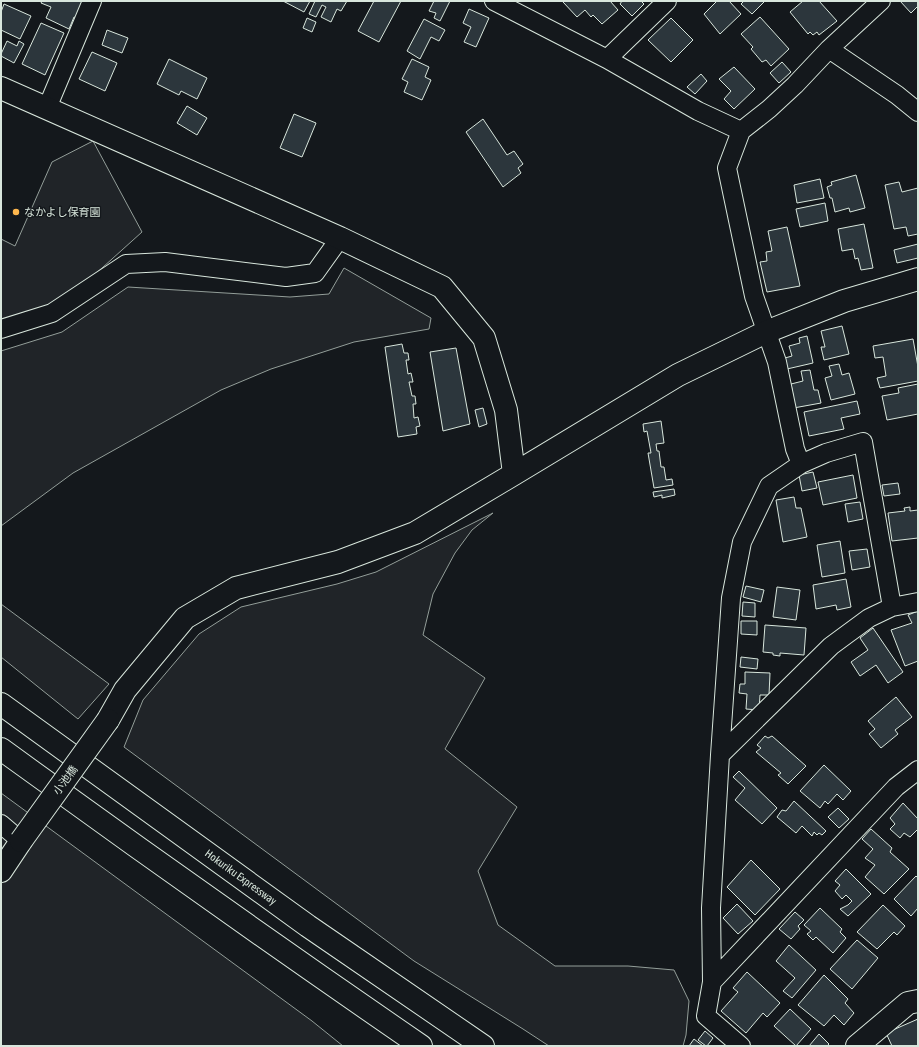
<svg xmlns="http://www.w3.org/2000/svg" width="919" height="1047" viewBox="0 0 919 1047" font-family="'Asap Condensed','Noto Sans JP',sans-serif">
	<rect width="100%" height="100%" fill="#14181c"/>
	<!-- green -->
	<path fill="#202428" stroke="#939e99" d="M 93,141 L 142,232 L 52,313 L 1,329 L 1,239 L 15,246 L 52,162 Z
		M 344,268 L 431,318 L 429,329 L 354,342 L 271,369 L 221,390 L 73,473 L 1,526 L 1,351 L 62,332 L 128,287 L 290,297 L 329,294 Z
		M 493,513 L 472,530 L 455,553 L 433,594 L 423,635 L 485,678 L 445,749 L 517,807 L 478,871 L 498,925 L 555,966 L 628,966 L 674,970 L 689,1001 L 686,1035 L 683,1046 L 549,1046 L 523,1029 L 414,961 L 124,747 L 143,700 L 199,634 L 241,607 L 337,584 L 376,572 Z
		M 1,604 L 109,684 L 78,719 L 1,657 Z
		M 1,793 L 312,1021 L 343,1046 L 1,1046 Z"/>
	<!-- building -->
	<path fill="#2c363c" stroke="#d8e6dc" d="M 42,1 L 85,1 L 77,18 L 74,17 L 69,29 L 46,18 L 51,7 L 41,3 Z
		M 283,1 L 310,1 L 304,12 Z
		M 315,1 L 347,1 L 341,11 L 337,9 L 331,22 L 321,17 L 326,7 L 322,5 L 316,17 L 309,14 Z
		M 374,1 L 401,1 L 379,42 L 358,31 Z
		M 434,1 L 450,1 L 440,21 L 434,18 L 436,13 L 429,11 Z
		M 564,1 L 610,1 L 618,10 L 602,24 L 593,15 L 591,17 L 585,10 L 577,17 L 563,2 Z
		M 622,1 L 641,1 L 644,4 L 632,16 L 620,4 Z
		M 717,1 L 729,1 L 741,14 L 720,34 L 704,14 Z
		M 744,1 L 765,1 L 752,14 L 741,4 Z
		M 803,1 L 819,1 L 837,21 L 819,35 L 817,32 L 813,35 L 810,32 L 808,34 L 790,12 Z
		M 900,1 L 918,1 L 918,6 L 911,13 Z
		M 4,4 L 31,16 L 20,39 L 1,30 L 1,12 Z
		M 469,9 L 489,18 L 476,47 L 464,42 L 471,27 L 463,23 Z
		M 760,17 L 789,49 L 771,66 L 766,60 L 762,62 L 751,49 L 753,47 L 741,34 Z
		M 307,18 L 316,22 L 312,32 L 303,28 Z
		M 671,18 L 693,40 L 671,62 L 648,40 Z
		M 424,19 L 445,30 L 439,41 L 431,37 L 420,59 L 407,51 Z
		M 41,23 L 64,33 L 45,75 L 22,64 Z
		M 107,30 L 128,38 L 122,53 L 102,45 Z
		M 7,41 L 17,46 L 19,41 L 24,44 L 14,63 L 1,56 L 1,54 Z
		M 92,52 L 117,63 L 105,91 L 79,79 Z
		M 169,59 L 207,78 L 197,99 L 181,91 L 179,95 L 157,84 Z
		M 412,59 L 429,67 L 425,77 L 431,80 L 422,100 L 404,92 L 408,82 L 402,79 Z
		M 782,62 L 791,72 L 779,83 L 770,73 Z
		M 734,67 L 755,89 L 734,109 L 724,99 L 731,91 L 719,79 Z
		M 701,74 L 707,81 L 695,94 L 687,87 Z
		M 187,106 L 207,118 L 197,135 L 177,123 Z
		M 294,114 L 316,123 L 302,157 L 280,148 Z
		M 483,119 L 507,155 L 514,151 L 523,164 L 518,168 L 521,173 L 503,187 L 466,132 Z
		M 856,175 L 865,208 L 850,212 L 849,208 L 835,212 L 832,198 L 830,198 L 827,187 L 832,185 L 831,182 Z
		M 820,179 L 824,198 L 797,203 L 794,185 Z
		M 899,182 L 902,192 L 918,188 L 918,234 L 908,236 L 906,227 L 894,229 L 885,185 Z
		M 825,203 L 828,221 L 800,227 L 796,209 Z
		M 864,224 L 873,268 L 861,270 L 858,258 L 855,259 L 853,249 L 842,251 L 838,229 Z
		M 787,227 L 800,286 L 767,292 L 760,262 L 767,261 L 766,252 L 772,251 L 768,231 Z
		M 918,244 L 918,258 L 897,263 L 894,250 Z
		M 842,326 L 849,354 L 824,360 L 821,347 L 825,347 L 821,331 Z
		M 807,336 L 813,363 L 787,369 L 785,358 L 792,356 L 789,346 L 800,343 L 799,338 Z
		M 913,339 L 918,367 L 918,381 L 880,388 L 877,378 L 886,376 L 883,357 L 875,358 L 873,346 Z
		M 402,344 L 404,353 L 408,353 L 409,360 L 406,360 L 408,374 L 411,373 L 413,382 L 409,382 L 412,396 L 415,396 L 416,404 L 413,404 L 414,418 L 418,417 L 420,426 L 416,427 L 417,434 L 398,437 L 385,347 Z
		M 456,348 L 470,424 L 443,431 L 430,352 Z
		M 839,364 L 842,375 L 849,373 L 855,394 L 831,400 L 825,378 L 832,376 L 829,366 Z
		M 810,370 L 814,390 L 818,390 L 821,403 L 788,409 L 786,396 L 793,395 L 791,384 L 803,381 L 801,371 Z
		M 918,384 L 918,414 L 887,420 L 882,396 L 899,393 L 898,388 Z
		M 857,401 L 860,414 L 841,418 L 844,429 L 809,436 L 804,412 Z
		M 483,408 L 487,424 L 479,427 L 475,410 Z
		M 661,421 L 664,443 L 656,444 L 657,451 L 659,451 L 661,467 L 664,467 L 666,480 L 672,479 L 673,485 L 654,488 L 648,453 L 651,453 L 647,431 L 644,432 L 643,424 Z
		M 813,472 L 817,488 L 802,491 L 799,475 Z
		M 853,475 L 857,498 L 823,505 L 818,482 Z
		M 898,483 L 900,494 L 884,496 L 882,485 Z
		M 674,489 L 675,495 L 662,498 L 662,495 L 654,497 L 653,492 Z
		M 794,497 L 796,508 L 801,508 L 807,537 L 783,542 L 776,500 Z
		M 860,502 L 863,519 L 848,522 L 845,504 Z
		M 910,507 L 910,511 L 918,510 L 918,538 L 892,541 L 888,513 L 905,511 L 904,508 Z
		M 840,541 L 845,573 L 822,577 L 817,545 Z
		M 867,549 L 870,567 L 852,570 L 849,551 Z
		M 846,579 L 851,607 L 837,610 L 836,605 L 816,609 L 813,585 Z
		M 746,586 L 764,590 L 761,602 L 743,597 Z
		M 777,587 L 800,590 L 796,620 L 773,617 Z
		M 743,602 L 755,603 L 755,617 L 742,616 Z
		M 918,611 L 918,661 L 905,666 L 891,630 L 912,623 L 908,615 Z
		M 741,621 L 757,621 L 757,635 L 741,634 Z
		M 765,625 L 806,628 L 804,655 L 780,653 L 780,656 L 773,655 L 773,653 L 763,652 Z
		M 873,628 L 903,672 L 888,683 L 876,665 L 860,676 L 851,662 L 868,650 L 860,638 Z
		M 741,657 L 758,659 L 757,669 L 740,667 Z
		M 745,672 L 770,673 L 769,695 L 760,695 L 759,710 L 746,709 L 747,694 L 739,693 L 740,684 L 745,684 Z
		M 896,697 L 912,717 L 895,730 L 898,734 L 881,748 L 869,734 L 875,729 L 868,721 Z
		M 765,736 L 768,738 L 772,736 L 806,766 L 788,784 L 778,775 L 781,773 L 756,752 L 761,748 L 757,745 Z
		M 824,765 L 851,791 L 843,800 L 837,794 L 828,804 L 825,801 L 820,808 L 800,791 Z
		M 739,771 L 777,808 L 762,824 L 735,800 L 745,788 L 733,777 Z
		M 794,801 L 826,831 L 822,835 L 819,833 L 817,835 L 814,832 L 812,836 L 802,826 L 796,833 L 777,817 L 782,810 L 786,811 Z
		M 903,803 L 918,819 L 918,829 L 910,837 L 904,833 L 900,838 L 890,829 L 895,824 L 890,818 Z
		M 838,808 L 849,819 L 839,828 L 828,817 Z
		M 871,829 L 892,848 L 890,852 L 909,869 L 884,894 L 865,877 L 875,865 L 865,858 L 873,849 L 862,839 Z
		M 751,860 L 780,889 L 755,915 L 727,887 Z
		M 846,869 L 871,894 L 848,916 L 840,909 L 848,905 L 852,901 L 846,895 L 842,899 L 835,891 L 840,885 L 835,881 Z
		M 916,876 L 918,878 L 918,908 L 911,916 L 894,899 Z
		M 737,904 L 753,921 L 738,934 L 723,918 Z
		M 883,905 L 905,926 L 897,935 L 894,932 L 877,949 L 857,932 Z
		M 820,908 L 842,929 L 840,932 L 846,938 L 833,953 L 816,937 L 813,940 L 807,934 L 811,931 L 804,925 Z
		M 795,912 L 804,920 L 798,926 L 800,929 L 791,939 L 779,929 Z
		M 857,940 L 878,958 L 852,989 L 830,969 Z
		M 789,945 L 816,970 L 792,998 L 783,991 L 795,978 L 776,961 Z
		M 747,972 L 780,1003 L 767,1017 L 763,1013 L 746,1033 L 721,1011 L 738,992 L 733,988 Z
		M 824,975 L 848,999 L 845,1003 L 854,1013 L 844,1025 L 834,1015 L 824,1026 L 798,1005 Z
		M 790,1009 L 811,1029 L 796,1046 L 774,1026 Z
		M 918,1019 L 918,1046 L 892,1046 L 886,1033 Z
		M 705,1031 L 713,1038 L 707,1046 L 706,1046 L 698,1040 Z
		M 819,1034 L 829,1044 L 827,1046 L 809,1046 Z
		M 694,1039 L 703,1046 L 689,1046 Z"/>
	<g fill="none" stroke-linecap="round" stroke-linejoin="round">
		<defs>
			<path id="street" d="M 494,1 L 607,59 L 698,111 L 741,131
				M 829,49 L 897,95 L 918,112
				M 607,59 L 667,1
				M 47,108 L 92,1
				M 1,329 L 52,313 L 126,264 L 165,262 L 286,277 L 315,273 L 340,238
				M 801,464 L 795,449 L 777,362 L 754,296 L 727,168 L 741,131 L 769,109 L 795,85 L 829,49 L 881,1
				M 720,755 L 831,646 L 869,618 L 892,607 L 918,602
				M 1,824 L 21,841
				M 712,982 L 896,787 L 918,770
				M 741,1046 L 706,1016 L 712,982 L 711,908 L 720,755 L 731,598 L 742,542 L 769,486 L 801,464 L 826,453 L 863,442 L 892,607"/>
			<path id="secondary" d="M 1,88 L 340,238 L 442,287 L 484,338 L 506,410 L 514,474
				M 108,720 L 125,690 L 185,618 L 236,588 L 338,562 L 415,533 L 514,474 L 678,375 L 766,332 L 844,301 L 918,279
				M 1,871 L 21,841
				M 857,1046 L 908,1003 L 918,1001"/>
			<path id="highway" d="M 1,704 L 308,926 L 483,1046
				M 1,749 C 140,850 280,949 421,1046"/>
		</defs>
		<!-- street casing -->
		<use href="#street" stroke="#d8e6dc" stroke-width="20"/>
		<!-- secondary casing -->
		<use href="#secondary" stroke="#d8e6dc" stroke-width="24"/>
		<!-- highway casing -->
		<use href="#highway" stroke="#d8e6dc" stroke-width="24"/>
		<!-- street -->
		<use href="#street" stroke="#14181c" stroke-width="18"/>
		<!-- secondary -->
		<use href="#secondary" stroke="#14181c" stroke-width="22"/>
		<!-- highway -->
		<use href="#highway" stroke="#14181c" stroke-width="22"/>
		<defs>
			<path id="secondary-bridge" d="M 21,841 L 108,720"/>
		</defs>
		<!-- secondary-bridge casing -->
		<use href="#secondary-bridge" stroke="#d8e6dc" stroke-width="24" stroke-linecap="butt"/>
		<!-- secondary-bridge -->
		<use href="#secondary-bridge" stroke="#14181c" stroke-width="22"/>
	</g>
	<!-- markers -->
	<circle fill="#ffb74d" stroke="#14181c" stroke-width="1.5" cx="16" cy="212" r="4"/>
	<g text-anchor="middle" stroke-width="3" stroke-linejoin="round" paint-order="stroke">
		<!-- poi labels -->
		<g font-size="11" fill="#d8e6dc" stroke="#14181c" text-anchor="start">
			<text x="24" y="216">なかよし保育園</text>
		</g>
		<!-- street labels -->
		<g font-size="11" fill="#d8e6dc" stroke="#14181c">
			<text transform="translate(65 780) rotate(-54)" y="4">小池橋</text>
			<text transform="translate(241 877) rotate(36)" y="4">Hokuriku Expressway</text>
		</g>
	</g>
	<!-- border -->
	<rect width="919" height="1047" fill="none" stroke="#d8e6dc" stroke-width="4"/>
</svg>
